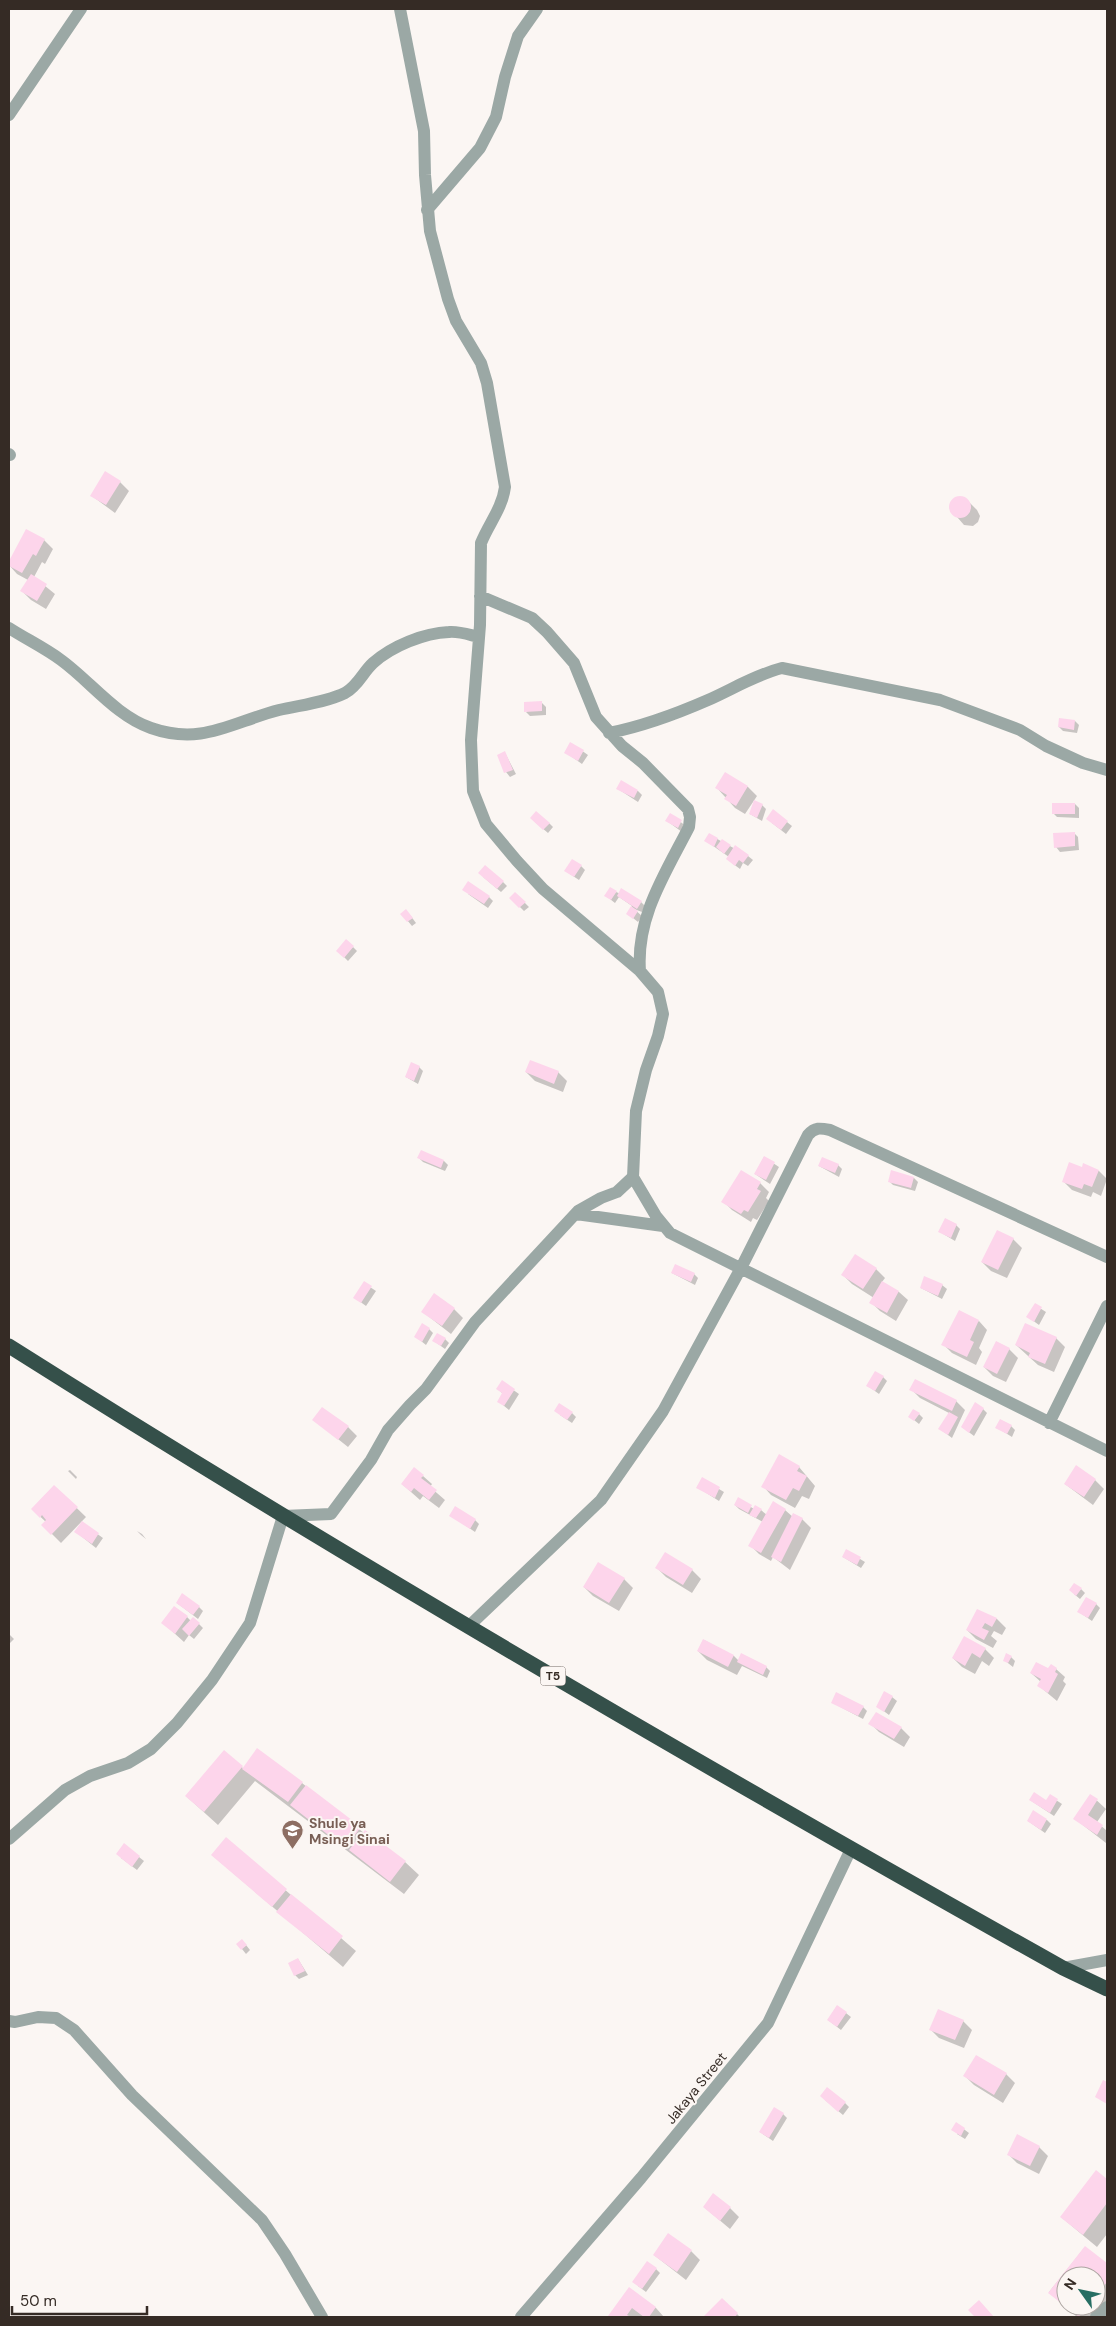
<svg xmlns="http://www.w3.org/2000/svg" width="1116" height="2326" viewBox="0 0 1116 2326" font-family="'DM Sans',sans-serif">
	<rect width="100%" height="100%" fill="#fbf6f3"/>
	<!-- shadow -->
	<path fill="#0003" fill-rule="evenodd" d="M 120,482 L 129,491 L 115,513 L 92,496 Z
		M 959,498 L 968,501 L 977,510 L 980,516 L 978,522 L 973,526 L 964,525 L 951,510 L 953,501 Z
		M 26,531 L 44,540 L 53,549 L 45,564 L 42,562 L 34,577 L 55,594 L 46,609 L 31,600 L 22,591 L 28,580 L 17,574 L 9,565 Z
		M 542,703 L 546,707 L 546,715 L 530,716 L 526,712 Z
		M 1075,721 L 1079,725 L 1077,733 L 1063,731 L 1059,727 Z
		M 571,743 L 588,755 L 582,764 L 565,752 Z
		M 505,753 L 516,774 L 510,777 L 506,772 Z
		M 726,774 L 748,787 L 757,796 L 745,814 L 735,808 L 717,788 Z
		M 618,789 L 638,791 L 642,795 L 638,802 Z
		M 1075,804 L 1079,808 L 1079,818 L 1057,817 L 1053,813 Z
		M 762,805 L 766,809 L 762,821 L 750,814 Z
		M 773,811 L 792,826 L 786,834 L 772,823 Z
		M 671,815 L 686,826 L 682,832 L 667,821 Z
		M 535,822 L 549,823 L 553,827 L 548,833 Z
		M 1074,833 L 1078,837 L 1079,850 L 1060,852 L 1056,847 Z
		M 710,835 L 748,856 L 753,860 L 748,866 L 743,863 L 740,869 L 732,863 L 729,857 L 706,841 Z
		M 581,866 L 585,870 L 579,880 L 570,874 Z
		M 483,877 L 503,882 L 507,886 L 501,892 Z
		M 616,892 L 641,902 L 645,906 L 642,912 L 634,909 L 642,916 L 638,922 L 628,914 L 632,906 L 619,897 L 615,903 L 606,896 Z
		M 515,893 L 529,907 L 524,911 L 511,898 Z
		M 468,894 L 489,897 L 493,901 L 488,908 Z
		M 402,914 L 410,915 L 416,923 L 412,926 Z
		M 353,947 L 357,951 L 348,961 L 342,955 Z
		M 419,1067 L 423,1071 L 418,1084 L 406,1077 Z
		M 526,1072 L 558,1072 L 567,1081 L 563,1092 L 535,1081 Z
		M 764,1157 L 779,1167 L 770,1184 L 755,1174 Z
		M 419,1158 L 444,1161 L 448,1165 L 445,1171 L 423,1162 Z
		M 838,1165 L 842,1169 L 839,1177 L 819,1166 Z
		M 1082,1168 L 1099,1171 L 1107,1179 L 1101,1196 L 1093,1192 L 1091,1197 L 1072,1190 L 1063,1181 Z
		M 741,1172 L 760,1183 L 769,1192 L 766,1198 L 769,1201 L 757,1220 L 753,1218 L 751,1222 L 732,1210 L 723,1201 Z
		M 914,1178 L 918,1182 L 915,1191 L 893,1185 L 889,1181 Z
		M 956,1225 L 960,1229 L 955,1241 L 940,1232 Z
		M 1013,1239 L 1022,1248 L 1007,1278 L 991,1271 L 982,1262 Z
		M 876,1269 L 885,1278 L 882,1282 L 899,1292 L 908,1300 L 896,1321 L 880,1311 L 871,1302 L 874,1298 L 852,1284 L 843,1275 Z
		M 672,1273 L 694,1274 L 698,1278 L 695,1285 Z
		M 364,1283 L 376,1291 L 366,1306 L 355,1298 Z
		M 942,1285 L 947,1289 L 942,1299 L 921,1288 Z
		M 1035,1305 L 1046,1312 L 1039,1325 L 1028,1317 Z
		M 454,1309 L 463,1318 L 451,1334 L 423,1312 Z
		M 979,1321 L 987,1330 L 979,1348 L 982,1352 L 976,1365 L 952,1353 L 943,1344 Z
		M 429,1329 L 433,1333 L 426,1345 L 416,1337 Z
		M 1056,1338 L 1065,1347 L 1054,1372 L 1038,1365 L 1016,1345 Z
		M 445,1339 L 449,1343 L 445,1349 L 434,1341 Z
		M 1009,1349 L 1018,1358 L 1006,1382 L 993,1376 L 984,1367 Z
		M 883,1377 L 887,1381 L 879,1394 L 868,1386 Z
		M 502,1382 L 519,1394 L 509,1410 L 498,1401 L 503,1394 L 498,1389 Z
		M 911,1389 L 956,1401 L 965,1410 L 952,1438 L 940,1429 L 949,1413 L 920,1398 Z
		M 983,1409 L 987,1413 L 974,1436 L 962,1427 Z
		M 572,1413 L 576,1417 L 572,1423 L 560,1415 Z
		M 919,1414 L 923,1418 L 919,1424 L 914,1420 Z
		M 314,1420 L 348,1427 L 357,1436 L 348,1447 Z
		M 1011,1426 L 1015,1430 L 1012,1437 L 996,1427 Z
		M 799,1467 L 815,1486 L 809,1499 L 802,1496 L 795,1508 L 771,1495 L 763,1486 Z
		M 70,1470 L 77,1477 L 76,1479 L 68,1471 Z
		M 423,1476 L 432,1484 L 430,1487 L 445,1500 L 439,1508 L 423,1496 L 420,1500 L 402,1484 Z
		M 702,1479 L 724,1492 L 719,1501 L 697,1487 Z
		M 1095,1480 L 1104,1489 L 1093,1505 L 1065,1484 Z
		M 54,1486 L 86,1517 L 61,1543 L 43,1525 L 46,1522 L 32,1509 Z
		M 738,1499 L 754,1509 L 756,1506 L 767,1515 L 785,1510 L 793,1517 L 794,1515 L 802,1519 L 811,1528 L 790,1570 L 773,1557 L 771,1561 L 759,1554 L 750,1545 L 763,1522 L 739,1509 L 735,1505 Z
		M 450,1515 L 475,1520 L 479,1524 L 475,1532 Z
		M 82,1523 L 103,1538 L 96,1548 L 76,1532 Z
		M 137,1531 L 142,1534 L 146,1539 L 141,1535 Z
		M 847,1551 L 865,1562 L 861,1568 L 843,1557 Z
		M 657,1568 L 692,1570 L 701,1579 L 692,1593 L 666,1577 Z
		M 624,1579 L 633,1588 L 619,1611 L 593,1596 L 584,1587 Z
		M 1081,1589 L 1085,1593 L 1080,1599 L 1074,1594 Z
		M 177,1603 L 199,1607 L 203,1611 L 198,1619 Z
		M 1096,1604 L 1100,1608 L 1092,1621 L 1079,1612 Z
		M 978,1611 L 997,1619 L 1006,1628 L 1002,1635 L 994,1631 L 991,1636 L 997,1641 L 993,1648 L 976,1639 L 967,1630 Z
		M 187,1617 L 191,1621 L 193,1618 L 203,1628 L 194,1639 L 189,1635 L 184,1642 L 163,1623 Z
		M 9,1634 L 14,1639 L 9,1644 Z
		M 704,1640 L 734,1656 L 739,1661 L 766,1667 L 770,1671 L 767,1678 L 742,1666 L 737,1675 L 707,1660 L 698,1651 Z
		M 985,1649 L 994,1658 L 989,1666 L 982,1661 L 975,1674 L 962,1667 L 953,1658 Z
		M 1011,1657 L 1015,1661 L 1013,1667 L 1004,1660 Z
		M 1056,1669 L 1065,1677 L 1063,1681 L 1066,1684 L 1057,1701 L 1039,1686 L 1041,1682 L 1031,1673 Z
		M 892,1697 L 897,1701 L 889,1715 L 877,1706 Z
		M 833,1703 L 863,1707 L 867,1711 L 863,1719 Z
		M 870,1723 L 901,1728 L 910,1737 L 904,1747 L 879,1732 Z
		M 224,1752 L 244,1769 L 302,1783 L 364,1833 L 366,1831 L 405,1862 L 419,1875 L 404,1894 L 255,1781 L 218,1825 L 186,1796 Z
		M 1091,1795 L 1106,1809 L 1097,1822 L 1107,1831 L 1106,1843 L 1075,1819 Z
		M 1050,1796 L 1062,1804 L 1054,1816 L 1030,1800 L 1046,1802 Z
		M 1047,1820 L 1051,1824 L 1045,1833 L 1028,1821 Z
		M 226,1839 L 356,1951 L 343,1967 L 212,1855 Z
		M 124,1845 L 144,1861 L 137,1870 L 121,1858 Z
		M 238,1944 L 246,1945 L 250,1950 L 246,1954 Z
		M 298,1959 L 308,1975 L 299,1979 L 295,1975 Z
		M 837,2006 L 851,2017 L 841,2030 L 828,2020 Z
		M 963,2021 L 972,2030 L 964,2048 L 939,2038 L 930,2029 Z
		M 1006,2074 L 1015,2083 L 1003,2103 L 974,2085 L 965,2076 Z
		M 825,2100 L 845,2103 L 849,2107 L 843,2115 Z
		M 783,2114 L 787,2118 L 773,2141 L 760,2132 Z
		M 957,2124 L 969,2133 L 965,2139 L 957,2134 Z
		M 1039,2147 L 1048,2156 L 1039,2174 L 1017,2163 L 1008,2154 Z
		M 1096,2172 L 1107,2181 L 1107,2234 L 1097,2247 L 1061,2217 Z
		M 704,2207 L 730,2208 L 739,2217 L 730,2229 Z
		M 1085,2247 L 1107,2265 L 1107,2313 L 1104,2317 L 1077,2317 L 1049,2292 ZM 1066,2276 L 1096,2276 L 1096,2306 L 1066,2306 Z
		M 691,2251 L 700,2260 L 686,2280 L 654,2255 Z
		M 656,2269 L 660,2273 L 646,2292 L 638,2286 Z
		M 629,2289 L 656,2308 L 664,2317 L 611,2317 Z
		M 722,2299 L 740,2317 L 705,2317 Z"/>
	<!-- building -->
	<path fill="#fdd5eb" d="M 105,471 L 121,481 L 106,505 L 90,496 Z
		M949 507a11 11 0 1 1 22 0a11 11 0 1 1-22 0Z
		M 26,529 L 45,539 L 36,556 L 33,554 L 22,573 L 9,566 L 9,561 Z
		M 31,574 L 47,584 L 37,601 L 20,591 Z
		M 542,701 L 542,711 L 524,712 L 524,702 Z
		M 1059,718 L 1075,720 L 1074,730 L 1058,727 Z
		M 570,742 L 584,750 L 578,761 L 564,753 Z
		M 505,751 L 513,770 L 504,773 L 497,755 Z
		M 725,772 L 748,786 L 736,806 L 724,799 L 727,795 L 715,788 Z
		M 621,780 L 638,790 L 634,798 L 616,789 Z
		M 754,800 L 763,804 L 757,818 L 749,814 Z
		M 1052,803 L 1075,803 L 1075,814 L 1052,814 Z
		M 773,809 L 788,821 L 781,830 L 766,819 Z
		M 536,811 L 550,823 L 543,830 L 530,818 Z
		M 670,813 L 682,820 L 678,828 L 665,821 Z
		M 1075,832 L 1075,846 L 1054,848 L 1053,833 Z
		M 709,833 L 718,838 L 714,847 L 704,841 Z
		M 722,839 L 731,845 L 724,854 L 716,847 Z
		M 735,845 L 749,855 L 743,863 L 739,860 L 735,866 L 726,859 Z
		M 572,859 L 582,865 L 574,877 L 564,871 Z
		M 485,865 L 504,881 L 497,889 L 478,873 Z
		M 468,881 L 490,896 L 484,904 L 462,890 Z
		M 610,887 L 617,891 L 611,900 L 604,896 Z
		M 621,888 L 642,901 L 637,909 L 617,896 Z
		M 515,892 L 526,902 L 519,908 L 509,898 Z
		M 631,906 L 638,911 L 633,919 L 626,914 Z
		M 406,909 L 413,918 L 407,922 L 400,914 Z
		M 346,939 L 354,946 L 344,958 L 336,951 Z
		M 530,1060 L 559,1071 L 554,1084 L 525,1072 Z
		M 411,1062 L 420,1066 L 414,1081 L 405,1077 Z
		M 421,1150 L 444,1160 L 441,1168 L 417,1158 Z
		M 764,1156 L 775,1162 L 766,1180 L 754,1174 Z
		M 822,1157 L 839,1164 L 835,1173 L 818,1166 Z
		M 1069,1162 L 1082,1167 L 1083,1163 L 1099,1170 L 1092,1187 L 1084,1184 L 1082,1189 L 1062,1182 Z
		M 741,1170 L 761,1182 L 757,1189 L 761,1191 L 748,1212 L 744,1210 L 741,1214 L 721,1202 Z
		M 891,1170 L 914,1177 L 911,1188 L 888,1182 Z
		M 945,1218 L 957,1224 L 951,1238 L 938,1232 Z
		M 997,1230 L 1014,1238 L 998,1270 L 981,1262 Z
		M 855,1254 L 877,1268 L 863,1289 L 841,1275 Z
		M 675,1264 L 695,1273 L 691,1282 L 671,1273 Z
		M 924,1276 L 943,1284 L 938,1296 L 920,1288 Z
		M 364,1281 L 372,1286 L 361,1303 L 353,1298 Z
		M 882,1281 L 899,1291 L 887,1313 L 869,1303 Z
		M 434,1293 L 455,1308 L 442,1326 L 421,1312 Z
		M 1035,1303 L 1042,1307 L 1034,1322 L 1026,1317 Z
		M 959,1310 L 979,1320 L 970,1340 L 974,1342 L 967,1357 L 941,1345 Z
		M 422,1323 L 430,1328 L 422,1342 L 414,1337 Z
		M 1025,1323 L 1057,1337 L 1045,1364 L 1028,1357 L 1030,1353 L 1015,1345 Z
		M 437,1333 L 446,1338 L 441,1346 L 432,1341 Z
		M 996,1341 L 1010,1348 L 997,1374 L 983,1367 Z
		M 875,1371 L 884,1376 L 875,1391 L 866,1386 Z
		M 915,1379 L 957,1400 L 952,1411 L 909,1390 Z
		M 502,1380 L 515,1389 L 504,1406 L 497,1402 L 502,1393 L 496,1389 Z
		M 975,1402 L 984,1408 L 969,1433 L 961,1427 Z
		M 559,1403 L 573,1412 L 567,1420 L 554,1411 Z
		M 322,1407 L 349,1426 L 338,1440 L 312,1420 Z
		M 913,1409 L 920,1413 L 914,1421 L 908,1417 Z
		M 949,1412 L 958,1417 L 948,1435 L 938,1429 Z
		M 1000,1419 L 1012,1425 L 1007,1434 L 995,1428 Z
		M 779,1454 L 800,1466 L 797,1471 L 807,1476 L 799,1491 L 793,1488 L 786,1500 L 761,1487 Z
		M 1076,1465 L 1096,1479 L 1084,1497 L 1064,1484 Z
		M 414,1467 L 424,1475 L 421,1478 L 437,1490 L 429,1500 L 414,1488 L 411,1492 L 401,1484 Z
		M 702,1477 L 720,1487 L 715,1498 L 696,1488 Z
		M 54,1485 L 78,1507 L 51,1535 L 41,1525 L 46,1520 L 42,1515 L 40,1518 L 31,1509 Z
		M 738,1497 L 752,1505 L 748,1513 L 734,1505 Z
		M 773,1501 L 786,1509 L 761,1553 L 748,1546 Z
		M 755,1505 L 762,1509 L 756,1518 L 749,1515 Z
		M 455,1506 L 476,1519 L 470,1529 L 449,1516 Z
		M 793,1513 L 803,1518 L 781,1562 L 771,1557 Z
		M 82,1521 L 99,1533 L 92,1544 L 74,1532 Z
		M 846,1549 L 861,1557 L 857,1565 L 842,1557 Z
		M 665,1552 L 693,1569 L 683,1585 L 655,1568 Z
		M 598,1562 L 625,1578 L 609,1603 L 583,1587 Z
		M 1074,1583 L 1082,1588 L 1076,1596 L 1069,1590 Z
		M 182,1593 L 200,1606 L 193,1615 L 176,1603 Z
		M 1086,1597 L 1097,1603 L 1088,1618 L 1077,1612 Z
		M 174,1606 L 188,1616 L 175,1634 L 161,1623 Z
		M 977,1609 L 997,1618 L 992,1627 L 985,1623 L 982,1628 L 989,1631 L 984,1640 L 966,1630 Z
		M 193,1617 L 200,1623 L 189,1636 L 182,1629 Z
		M 964,1636 L 986,1648 L 980,1658 L 972,1653 L 965,1666 L 952,1658 Z
		M 703,1639 L 734,1655 L 728,1667 L 697,1651 Z
		M 741,1653 L 767,1666 L 763,1675 L 737,1662 Z
		M 1006,1653 L 1012,1656 L 1008,1663 L 1003,1661 Z
		M 1036,1662 L 1048,1668 L 1051,1664 L 1057,1668 L 1055,1672 L 1058,1674 L 1048,1693 L 1037,1686 L 1041,1679 L 1030,1673 Z
		M 884,1691 L 893,1696 L 884,1712 L 876,1707 Z
		M 836,1692 L 864,1706 L 858,1716 L 831,1703 Z
		M 876,1712 L 902,1727 L 894,1739 L 868,1724 Z
		M 257,1748 L 303,1782 L 288,1802 L 242,1769 Z
		M 224,1750 L 243,1766 L 204,1812 L 185,1796 Z
		M 306,1785 L 361,1827 L 345,1848 L 290,1805 Z
		M 1034,1792 L 1046,1800 L 1050,1794 L 1058,1799 L 1050,1813 L 1029,1800 Z
		M 1090,1794 L 1098,1799 L 1088,1815 L 1103,1825 L 1097,1835 L 1073,1819 Z
		M 1033,1810 L 1047,1819 L 1041,1830 L 1027,1821 Z
		M 365,1830 L 406,1861 L 390,1882 L 349,1850 Z
		M 226,1837 L 287,1889 L 272,1907 L 211,1855 Z
		M 124,1843 L 140,1856 L 132,1867 L 116,1854 Z
		M 291,1894 L 343,1936 L 329,1954 L 276,1912 Z
		M 242,1939 L 247,1945 L 241,1950 L 236,1944 Z
		M 298,1958 L 305,1971 L 294,1976 L 288,1963 Z
		M 837,2005 L 847,2012 L 837,2027 L 827,2020 Z
		M 938,2009 L 964,2020 L 955,2040 L 929,2030 Z
		M 976,2055 L 1007,2073 L 994,2095 L 963,2076 Z
		M 1103,2080 L 1107,2082 L 1107,2104 L 1095,2097 Z
		M 827,2087 L 846,2102 L 838,2112 L 820,2096 Z
		M 774,2107 L 784,2113 L 769,2138 L 759,2132 Z
		M 956,2122 L 965,2128 L 961,2136 L 951,2130 Z
		M 1017,2134 L 1040,2146 L 1030,2166 L 1007,2155 Z
		M 1096,2170 L 1107,2179 L 1107,2203 L 1083,2235 L 1060,2217 Z
		M 713,2193 L 731,2207 L 720,2221 L 703,2207 Z
		M 668,2233 L 692,2250 L 677,2272 L 653,2255 Z
		M 1085,2246 L 1107,2263 L 1107,2282 L 1096,2296 L 1096,2276 L 1066,2276 L 1066,2306 L 1088,2306 L 1079,2317 L 1048,2293 Z
		M 647,2261 L 657,2268 L 642,2289 L 632,2282 Z
		M 629,2287 L 656,2307 L 649,2317 L 644,2317 L 632,2308 L 627,2315 L 631,2317 L 608,2316 Z
		M 722,2298 L 738,2313 L 735,2317 L 703,2317 Z
		M 979,2300 L 994,2317 L 975,2317 L 968,2310 Z"/>
	<g fill="none" stroke-linecap="round" stroke-linejoin="round">
		<!-- street -->
		<path stroke="#9ba8a5" stroke-width="12" d="M 400,9 L 424,131 L 425,175 L 430,231 L 448,299 L 456,321 L 481,363 L 487,383 L 505,487 C 502,509 489,523 481,543 L 480,625 L 471,740 L 473,791 L 486,824 L 517,861 L 543,889 L 640,971 L 658,992 L 663,1014 L 658,1036 L 646,1070 L 636,1111 L 633,1177 L 656,1216 L 670,1233 L 1107,1451
			M 9,115 L 81,9
			M 427,210 L 480,148 L 496,117 L 505,77 L 518,36 L 537,9
			M 9,454 L 10,455
			M 480,596 L 532,618 L 547,632 L 574,663 L 596,717 L 622,746 L 643,763 L 688,809 L 690,817 L 689,827 C 665,874 636,917 640,971
			M 9,628 C 26,639 45,648 61,660 C 90,681 116,716 151,728 C 202,746 232,722 279,710 C 300,705 324,703 345,693 C 358,686 363,672 373,663 C 392,646 424,633 449,632 C 459,631 470,635 479,637
			M 609,733 C 644,726 676,714 708,700 C 733,689 755,675 782,668 L 940,700 L 1020,730 L 1046,746 L 1083,763 L 1107,770
			M 576,1214 L 663,1226
			M 1049,1423 L 1107,1306
			M 469,1626 L 601,1500 L 663,1411 L 741,1268 L 808,1135 C 815,1127 820,1128 830,1130 L 1107,1257
			M 9,1839 L 65,1790 L 90,1776 L 128,1763 L 151,1749 L 177,1723 L 212,1680 L 250,1623 L 283,1516 L 331,1514 L 371,1460 L 388,1430 L 410,1405 L 426,1389 L 475,1322 L 578,1211 L 601,1198 L 617,1192 L 633,1177
			M 1063,1968 L 1107,1960
			M 9,2021 L 15,2022 L 38,2017 L 56,2018 L 74,2030 L 132,2095 L 262,2220 L 285,2254 L 322,2317
			M 521,2317 L 641,2178 L 768,2023 L 851,1849
			M 1096,2317 L 1107,2307"/>
		<!-- highway -->
		<path stroke="#35504a" stroke-width="15" d="M 9,1346 C 354,1564 707,1769 1063,1968 L 1107,1989"/>
	</g>
	<!-- icons -->
	<defs>
		<symbol id="school-pin" viewBox="-11 -11 22 30"><path d="M0 17L-7.5 6A9.5 9.5 0 1 1 7.5 6Z" fill="#8d6e63" stroke="#fbf6f3"/><path d="M0-5L7-2L0 1L-7-2ZM-4 1L0 2.5L4 1V4Q0 6-4 4Z" fill="#fff"/></symbol>
	</defs>
	<g fill-rule="evenodd">
		<use href="#school-pin" x="280" y="1818" width="25" height="34"/>
	</g>
	<g text-anchor="middle" stroke-width="4" stroke-linejoin="round" paint-order="stroke">
		<!-- shield labels -->
		<rect fill="#fbf6f3" stroke="#706863" stroke-width="1" x="540.5" y="1666.5" width="25" height="19" rx="4"/>
		<g font-size="12" font-weight="bold" fill="#352b25">
			<text x="553" y="1680">T5</text>
		</g>
		<!-- education labels -->
		<g font-size="14" font-weight="bold" fill="#785e54" stroke="#fbf6f3" text-anchor="start">
			<text x="309" y="1828">Shule ya<tspan x="309" dy="16">Msingi Sinai</tspan></text>
		</g>
		<!-- street labels -->
		<g font-size="14" fill="#352b25" stroke="#fbf6f3">
			<text transform="translate(696 2088) rotate(-51)" y="5">Jakaya Street</text>
		</g>
	</g>
	<!-- border -->
	<rect width="1116" height="2326" fill="none" stroke="#352b25" stroke-width="20"/>
	<!-- north arrow -->
	<g transform="translate(1081 2291) rotate(303)"><circle r="24" fill="#fbf6f3" stroke="#aca5a1"/>
	<path d="M0-4L9 19L0 12L-9 19Z" fill="#276e63"/>
	<text y="-8" font-size="14" font-weight="bold" text-anchor="middle" fill="#352b25">N</text>
	</g>
	<!-- scale -->
	<path d="M12 2306v8h135v-8" fill="none" stroke="#352b25" stroke-width="2.5"/>
	<text x="20" y="2306" font-size="15" fill="#352b25" stroke="#fbf6f3" stroke-width="4" paint-order="stroke">50 m</text>
</svg>
